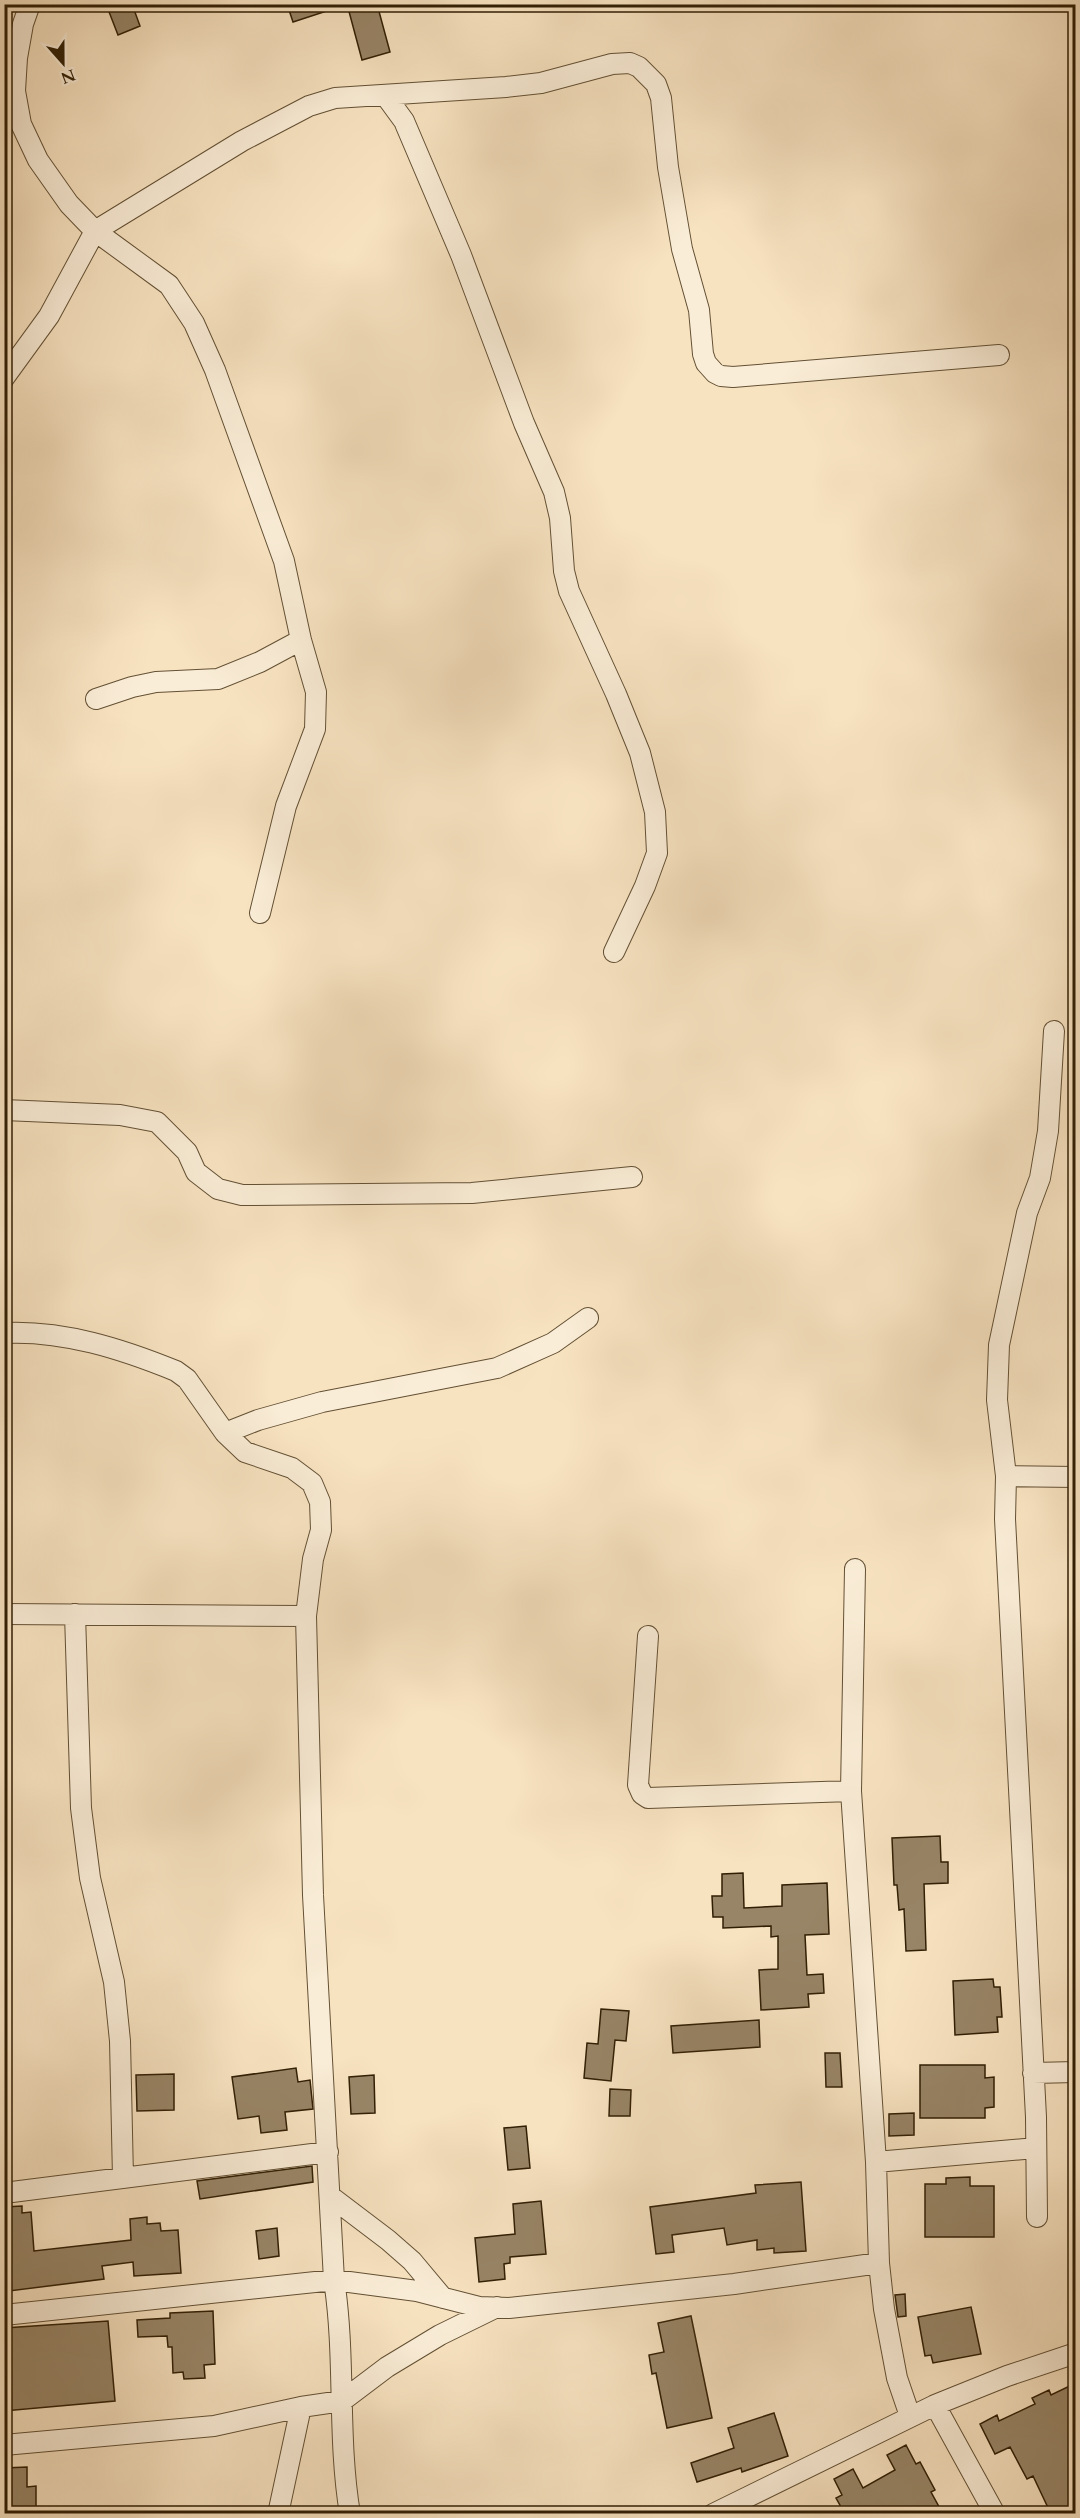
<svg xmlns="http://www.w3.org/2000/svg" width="1080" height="2518" viewBox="0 0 1080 2518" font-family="Cardo,serif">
	<rect width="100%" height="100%" fill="#f8e3c1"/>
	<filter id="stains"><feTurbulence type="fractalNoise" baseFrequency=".00333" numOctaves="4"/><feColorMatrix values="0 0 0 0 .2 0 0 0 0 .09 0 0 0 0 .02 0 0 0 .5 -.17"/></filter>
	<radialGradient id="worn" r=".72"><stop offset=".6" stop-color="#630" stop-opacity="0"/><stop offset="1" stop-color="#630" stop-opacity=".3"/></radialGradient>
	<!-- building -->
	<path fill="#988567" stroke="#311f05" stroke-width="1.5" d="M 106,4 L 132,4 L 140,26 L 118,35 Z
		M 287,4 L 336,4 L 336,8 L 293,22 Z
		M 347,4 L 377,4 L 390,52 L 362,60 Z
		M 940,1836 L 941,1862 L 948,1862 L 948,1883 L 924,1884 L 926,1950 L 906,1951 L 904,1909 L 899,1910 L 897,1885 L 894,1885 L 892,1838 Z
		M 743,1873 L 744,1908 L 782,1906 L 782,1885 L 827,1883 L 829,1934 L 805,1935 L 807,1975 L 823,1974 L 824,1993 L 808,1994 L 809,2007 L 761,2010 L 759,1970 L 778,1969 L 778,1936 L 771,1937 L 771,1926 L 723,1928 L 723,1917 L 713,1917 L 712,1896 L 722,1896 L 722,1874 Z
		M 993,1979 L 994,1987 L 1000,1987 L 1002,2017 L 997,2017 L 998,2032 L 955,2035 L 953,1981 Z
		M 601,2009 L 629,2011 L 626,2041 L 615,2040 L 611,2081 L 584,2078 L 587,2043 L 598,2044 Z
		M 759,2020 L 760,2047 L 673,2053 L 671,2026 Z
		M 825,2053 L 840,2053 L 842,2087 L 826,2087 Z
		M 920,2065 L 985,2065 L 985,2078 L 994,2077 L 994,2107 L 985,2108 L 985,2118 L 920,2118 Z
		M 296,2068 L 298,2082 L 310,2080 L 313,2109 L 285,2112 L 287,2130 L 261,2133 L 259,2116 L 238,2119 L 232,2077 Z
		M 174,2074 L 174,2110 L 137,2111 L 136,2075 Z
		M 374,2075 L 375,2113 L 351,2114 L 349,2077 Z
		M 610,2089 L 631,2090 L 630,2116 L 609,2116 Z
		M 914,2113 L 914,2135 L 889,2136 L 889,2114 Z
		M 526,2126 L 530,2168 L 508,2170 L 504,2128 Z
		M 312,2166 L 313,2182 L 200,2199 L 197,2181 Z
		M 970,2177 L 970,2186 L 994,2186 L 994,2237 L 925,2237 L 925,2184 L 946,2184 L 946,2178 Z
		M 801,2182 L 806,2251 L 774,2253 L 774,2248 L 757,2250 L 757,2240 L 727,2245 L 724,2228 L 672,2235 L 674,2252 L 656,2254 L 650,2207 L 756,2193 L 755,2185 Z
		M 541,2201 L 546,2254 L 510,2257 L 510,2263 L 504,2264 L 505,2279 L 479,2282 L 475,2238 L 515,2234 L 513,2204 Z
		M 22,2206 L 22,2213 L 31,2212 L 34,2251 L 131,2240 L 130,2219 L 147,2217 L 147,2224 L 160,2223 L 161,2231 L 178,2230 L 181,2273 L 134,2276 L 133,2262 L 102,2266 L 104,2279 L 9,2291 L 4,2253 L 4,2207 Z
		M 277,2228 L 279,2256 L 259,2259 L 256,2231 Z
		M 905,2294 L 906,2316 L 898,2317 L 895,2295 Z
		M 971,2307 L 981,2354 L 933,2363 L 931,2355 L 925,2356 L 918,2317 Z
		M 213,2311 L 215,2364 L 204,2365 L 205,2378 L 184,2379 L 183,2372 L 173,2373 L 172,2347 L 168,2347 L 167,2336 L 138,2337 L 137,2320 L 170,2318 L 170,2313 Z
		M 691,2316 L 712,2418 L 667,2428 L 656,2373 L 652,2374 L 649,2355 L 664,2352 L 658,2323 Z
		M 108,2321 L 115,2401 L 4,2411 L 4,2328 Z
		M 1076,2383 L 1076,2514 L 1051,2514 L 1033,2476 L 1027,2479 L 1010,2447 L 995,2454 L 980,2424 L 997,2415 L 999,2421 L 1035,2404 L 1032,2398 L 1049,2390 L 1051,2395 Z
		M 774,2413 L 788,2456 L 742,2472 L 741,2468 L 697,2482 L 691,2463 L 734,2448 L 728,2428 Z
		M 906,2445 L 916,2464 L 920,2462 L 935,2490 L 931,2492 L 943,2514 L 845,2514 L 836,2498 L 842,2495 L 834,2479 L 853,2469 L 863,2488 L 895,2470 L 887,2455 Z
		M 27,2467 L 27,2487 L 36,2486 L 36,2512 L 4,2513 L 4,2468 Z"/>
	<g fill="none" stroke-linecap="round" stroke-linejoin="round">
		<defs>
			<path id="street" d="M 30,4 L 23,24 L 17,58 L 15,91 L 21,124 L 38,160 L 69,204 L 95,231 L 169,285 L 194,323 L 215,370 L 284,561 L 301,640 L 316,692 L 315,729 L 286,806 L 260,913
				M 385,95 L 404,121 L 461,255 L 524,423 L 554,492 L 560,518 L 564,571 L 569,591 L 616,694 L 640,753 L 655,812 L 657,853 L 645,886 L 614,952
				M 4,378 L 49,316 L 95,231 L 242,141 L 309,106 L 335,98 L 506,87 L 541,83 L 612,64 L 630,63 L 639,67 L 656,84 L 661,98 L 668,167 L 682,249 L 699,310 L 703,354 L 706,363 L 715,373 L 721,376 L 733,377 L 999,355
				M 96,699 L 132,687 L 156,682 L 218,679 L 260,662 L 301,640
				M 4,1110 L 120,1115 L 157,1122 L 187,1152 L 196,1172 L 218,1189 L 242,1195 L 472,1193 L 632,1177
				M 4,1333 C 63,1330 122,1349 176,1371 L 187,1379 L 225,1433 L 258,1420 L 322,1402 L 497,1368 L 553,1343 L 588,1318
				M 225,1433 L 245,1452 L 292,1468 L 312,1483 L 320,1502 L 321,1530 L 313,1559 L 306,1616 L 313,1895 L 334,2280 C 346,2358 337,2436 350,2514
				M 1006,1476 L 1076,1477
				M 855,1569 L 851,1791 L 876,2162 L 879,2263 L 884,2309 L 897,2378 L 910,2416
				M 4,1614 L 306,1616
				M 75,1614 L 81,1808 L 90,1878 L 114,1982 L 120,2041 L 123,2178
				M 648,1636 L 638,1785 L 642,1794 L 648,1798 L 851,1791
				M 1033,2073 L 1076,2072
				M 876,2162 L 1036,2148
				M 4,2193 L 328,2152
				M 330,2196 L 388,2240 L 412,2261 L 443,2298
				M 1037,2217 L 1036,2117 L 1005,1519 L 1006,1476 L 997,1400 L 999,1345 L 1027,1213 L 1040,1178 L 1048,1131 L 1054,1031
				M 4,2315 L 334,2280 L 417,2291 L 479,2307 L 509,2308 L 734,2284 L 879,2263
				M 935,2405 L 995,2514
				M 4,2445 L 214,2426 L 301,2407 L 342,2401 L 387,2367 L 440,2335 L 497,2307
				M 278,2514 L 301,2407
				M 713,2514 L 935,2405 L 1007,2376 L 1076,2353"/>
		</defs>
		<!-- street casing -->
		<use href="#street" stroke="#635034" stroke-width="22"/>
		<!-- street -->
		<use href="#street" stroke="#faedd7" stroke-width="20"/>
	</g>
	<!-- margin -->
	<rect width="1080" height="2518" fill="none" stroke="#f8e3c1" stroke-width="24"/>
	<rect x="6" y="6" width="1068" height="2506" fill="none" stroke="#311f05" stroke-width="3"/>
	<rect x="12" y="12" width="1056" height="2494" fill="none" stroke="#311f05" stroke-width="1.5"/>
	<!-- north arrow -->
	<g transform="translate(63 63) rotate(159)" stroke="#faedd7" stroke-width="4.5" paint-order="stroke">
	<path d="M0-4.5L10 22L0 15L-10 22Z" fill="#311f05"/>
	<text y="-9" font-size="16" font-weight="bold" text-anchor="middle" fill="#311f05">N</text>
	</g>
	<rect width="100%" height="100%" filter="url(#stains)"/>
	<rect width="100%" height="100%" fill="url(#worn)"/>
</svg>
